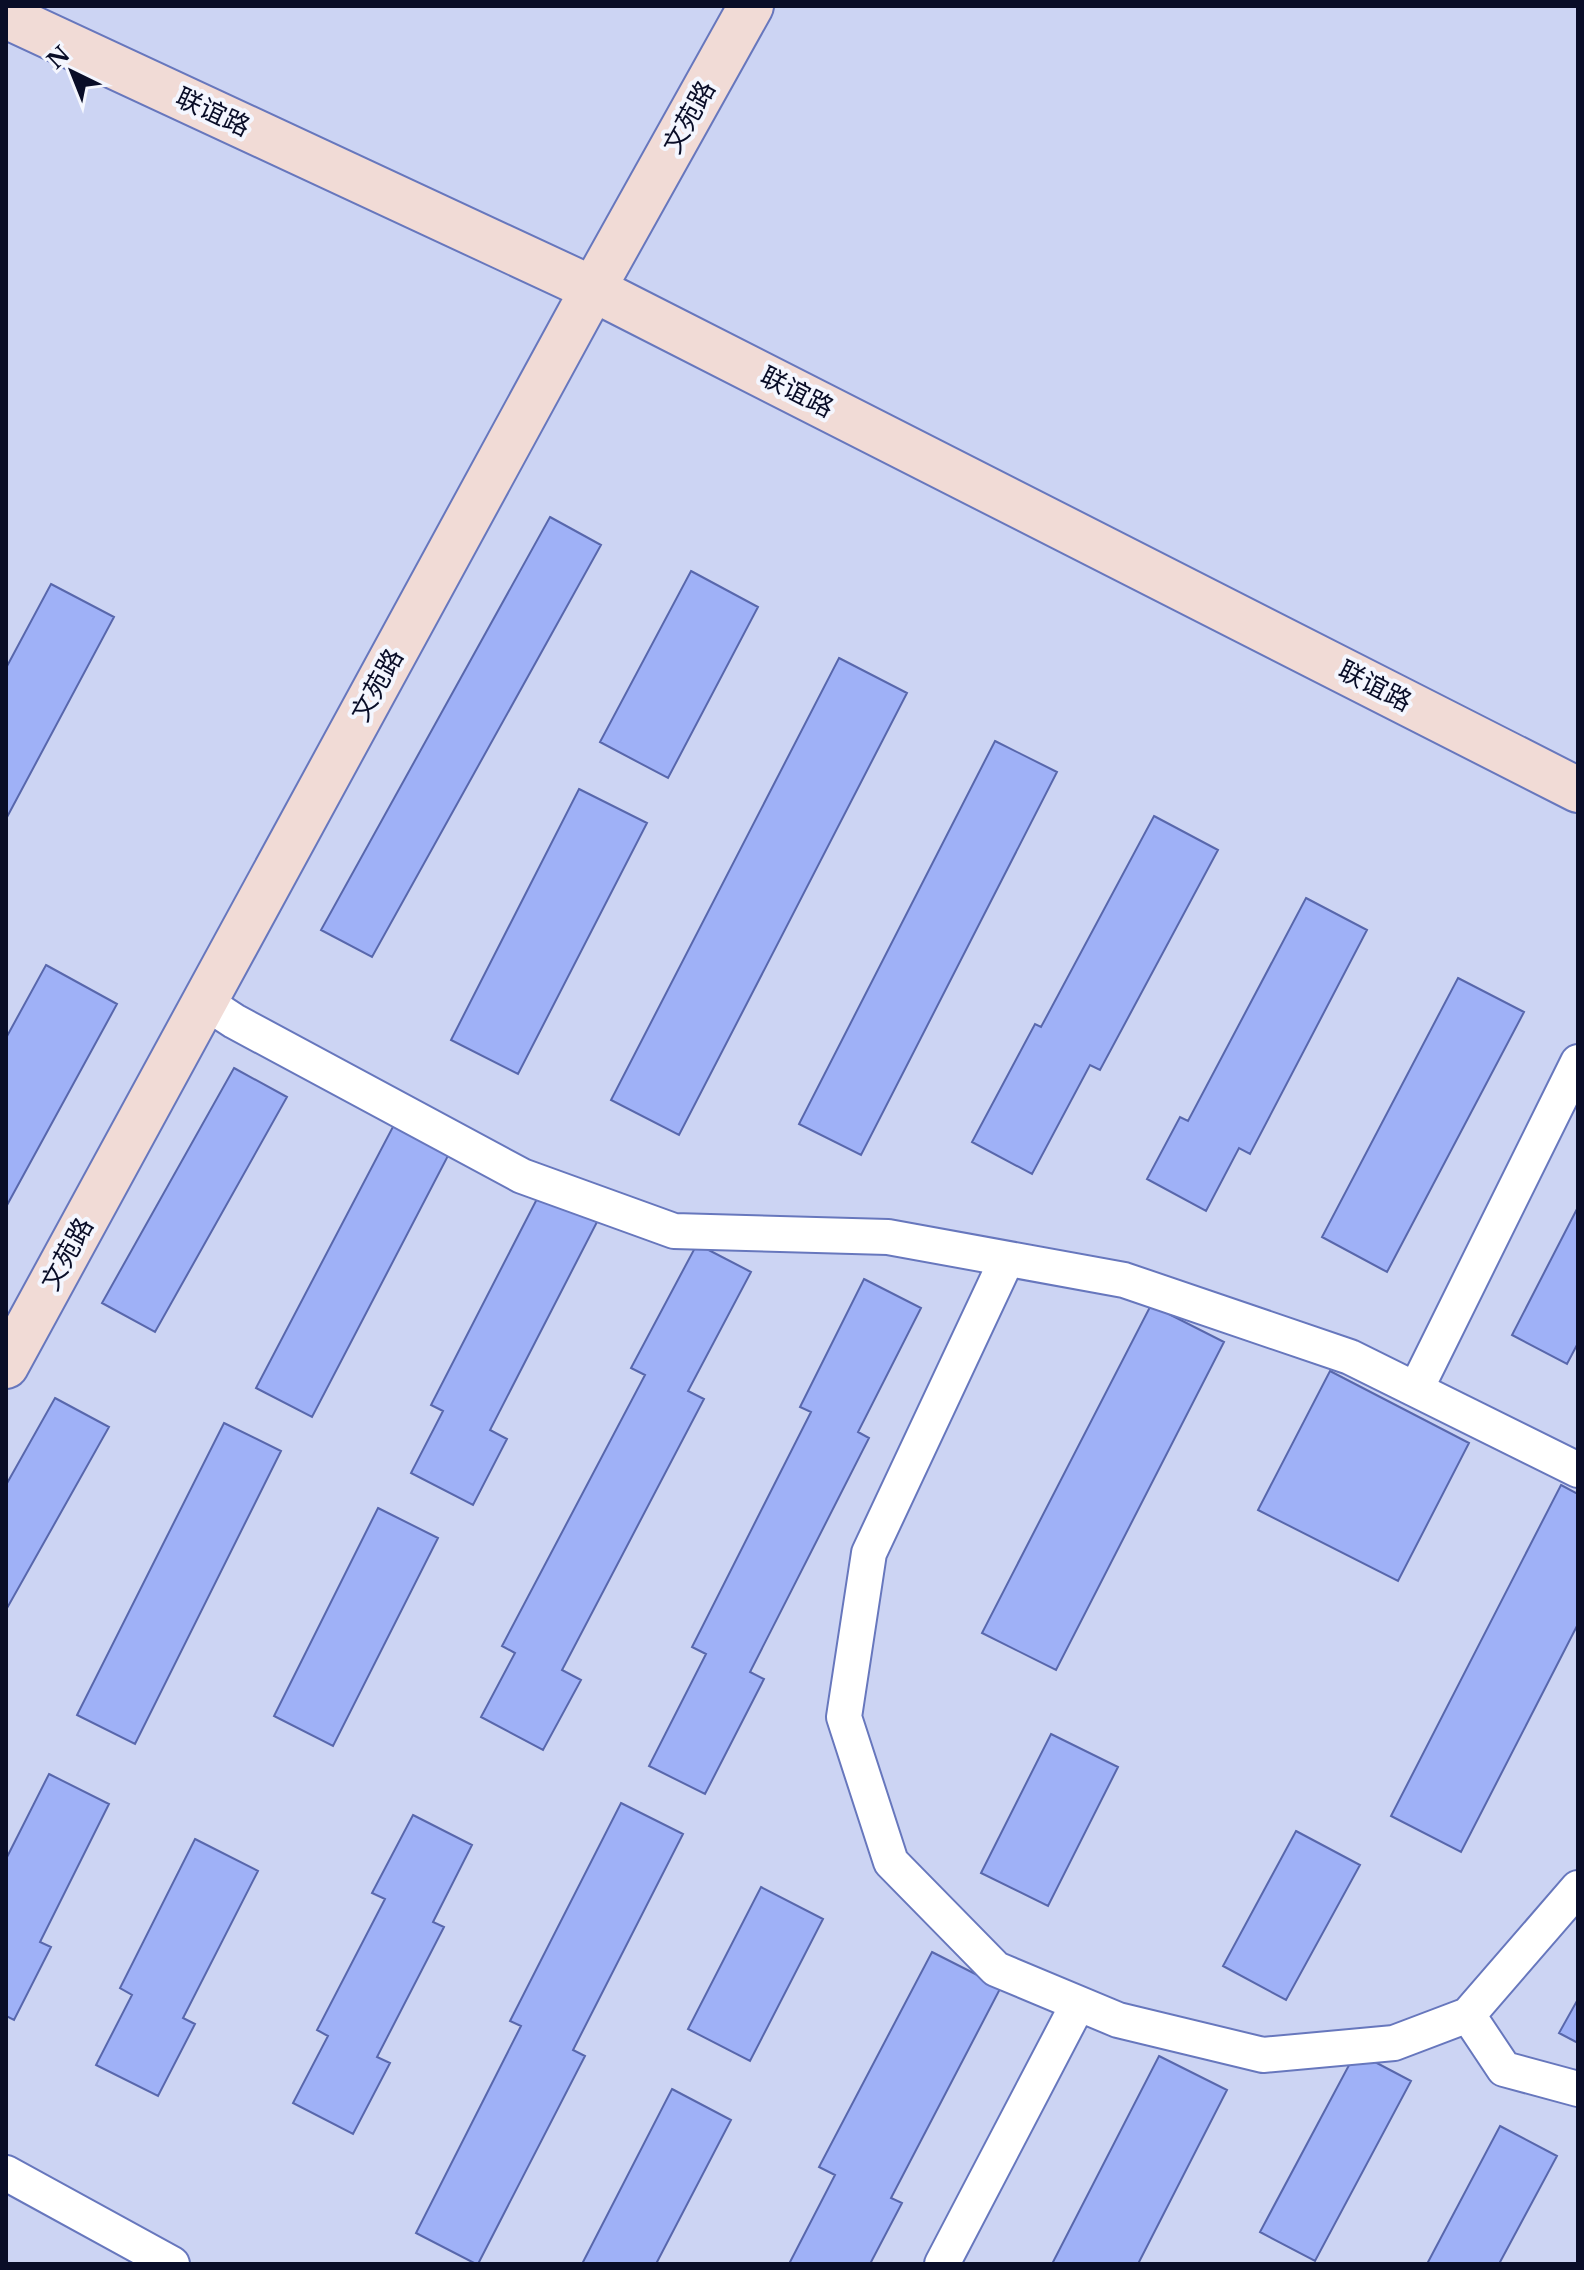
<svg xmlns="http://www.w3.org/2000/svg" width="1584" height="2270" viewBox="0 0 1584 2270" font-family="'Libre Baskerville','Noto Sans SC',serif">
	<rect width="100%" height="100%" fill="#ccd4f3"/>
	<!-- building -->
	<path fill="#9fb1f7" stroke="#5867ac" stroke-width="2" d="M 550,517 L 601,545 L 372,957 L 321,930 Z
		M 691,571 L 758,607 L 668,778 L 600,742 Z
		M 51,584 L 114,617 L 6,819 L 6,668 Z
		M 839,658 L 907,693 L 679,1135 L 611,1100 Z
		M 995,741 L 1057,772 L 861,1155 L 799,1124 Z
		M 579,789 L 647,823 L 518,1074 L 451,1040 Z
		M 1154,816 L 1218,850 L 1100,1070 L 1090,1065 L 1032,1174 L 972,1142 L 1035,1024 L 1041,1027 Z
		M 1306,898 L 1367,930 L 1250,1154 L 1239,1148 L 1206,1211 L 1147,1179 L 1180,1117 L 1188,1121 Z
		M 46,965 L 117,1004 L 6,1207 L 6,1038 Z
		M 1458,978 L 1524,1012 L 1387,1272 L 1322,1237 Z
		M 234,1068 L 287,1097 L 155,1332 L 102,1303 Z
		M 396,1121 L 451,1150 L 312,1417 L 256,1388 Z
		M 540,1193 L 597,1222 L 490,1430 L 507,1439 L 473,1505 L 411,1473 L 443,1411 L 431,1405 Z
		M 1578,1207 L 1578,1343 L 1567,1364 L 1512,1335 Z
		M 697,1244 L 751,1272 L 688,1391 L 704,1399 L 562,1670 L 581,1680 L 543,1750 L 481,1717 L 515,1653 L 502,1646 L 645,1375 L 631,1368 Z
		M 864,1279 L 921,1308 L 858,1432 L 869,1438 L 750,1672 L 764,1679 L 705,1794 L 649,1766 L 706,1654 L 692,1647 L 811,1412 L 800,1407 Z
		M 1151,1305 L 1224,1342 L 1056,1670 L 982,1633 Z
		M 1330,1371 L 1469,1443 L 1398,1581 L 1258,1510 Z
		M 55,1398 L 109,1427 L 6,1610 L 6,1485 Z
		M 224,1423 L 281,1451 L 135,1744 L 77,1715 Z
		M 1561,1485 L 1578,1494 L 1578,1624 L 1461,1852 L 1391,1816 Z
		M 378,1508 L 438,1538 L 333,1746 L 274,1716 Z
		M 1051,1734 L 1118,1767 L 1048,1906 L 981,1873 Z
		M 49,1774 L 109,1804 L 40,1942 L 51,1947 L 14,2020 L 6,2016 L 6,1859 Z
		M 621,1803 L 683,1834 L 573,2050 L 585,2056 L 478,2264 L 476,2264 L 416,2233 L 521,2026 L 510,2021 Z
		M 413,1815 L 472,1845 L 433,1922 L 444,1927 L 377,2057 L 390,2063 L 353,2134 L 293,2103 L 328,2036 L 317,2030 L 385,1899 L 372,1893 Z
		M 1296,1831 L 1360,1865 L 1286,2000 L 1223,1966 Z
		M 195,1839 L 258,1871 L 183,2018 L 195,2024 L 158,2096 L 96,2065 L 132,1995 L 120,1988 Z
		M 761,1887 L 823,1919 L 750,2061 L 688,2029 Z
		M 932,1952 L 1001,1987 L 891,2198 L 902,2203 L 870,2264 L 789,2264 L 835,2175 L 819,2167 Z
		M 1578,1999 L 1578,2043 L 1559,2033 Z
		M 1356,2052 L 1411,2081 L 1315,2261 L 1260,2232 Z
		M 1159,2056 L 1227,2090 L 1138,2264 L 1052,2264 Z
		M 672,2089 L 731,2120 L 656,2264 L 582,2264 Z
		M 1500,2126 L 1557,2156 L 1499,2264 L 1427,2264 Z"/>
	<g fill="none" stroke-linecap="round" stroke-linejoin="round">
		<defs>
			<path id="street" d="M 205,1002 L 234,1021 L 522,1176 L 674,1231 L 888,1237 L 1124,1280 L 1350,1357 L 1578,1470
				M 1007,1259 L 869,1553 L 844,1717 L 891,1862 L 996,1969 L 1118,2020 L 1263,2055 L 1394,2043 L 1468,2015 L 1578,1888
				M 1416,1389 L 1578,1062
				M 1468,2015 L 1504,2069 L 1578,2089
				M 6,2173 L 172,2264
				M 942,2264 L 1078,2004"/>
			<path id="secondary" d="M 6,16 L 593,289 L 1578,790
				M 6,1366 L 593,289 L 751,6"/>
		</defs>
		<!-- street casing -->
		<use href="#street" stroke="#6777bd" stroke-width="38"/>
		<!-- secondary casing -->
		<use href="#secondary" stroke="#6777bd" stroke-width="48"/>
		<!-- street -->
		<use href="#street" stroke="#fff" stroke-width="34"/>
		<!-- secondary -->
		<use href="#secondary" stroke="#f1dbd6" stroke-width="44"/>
	</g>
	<g text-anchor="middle" stroke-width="8" stroke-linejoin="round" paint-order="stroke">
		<!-- street labels -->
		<g font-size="26" fill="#090d27" stroke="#f4f6fe">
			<text transform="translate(213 112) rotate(25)" y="9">联谊路</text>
			<text transform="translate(689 117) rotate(-61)" y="9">文苑路</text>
			<text transform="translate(797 392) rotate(27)" y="9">联谊路</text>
			<text transform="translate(377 685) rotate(-61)" y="9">文苑路</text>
			<text transform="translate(1375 686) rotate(27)" y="9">联谊路</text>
			<text transform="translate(67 1254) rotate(-61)" y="9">文苑路</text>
		</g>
	</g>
	<!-- border -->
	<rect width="1584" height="2270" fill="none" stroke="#090d27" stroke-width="16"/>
	<!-- north arrow -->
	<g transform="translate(72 72) rotate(317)" stroke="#f4f6fe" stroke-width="6" paint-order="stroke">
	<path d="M0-6L14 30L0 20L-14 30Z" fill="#090d27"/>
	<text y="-12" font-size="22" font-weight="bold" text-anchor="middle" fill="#090d27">N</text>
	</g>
</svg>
